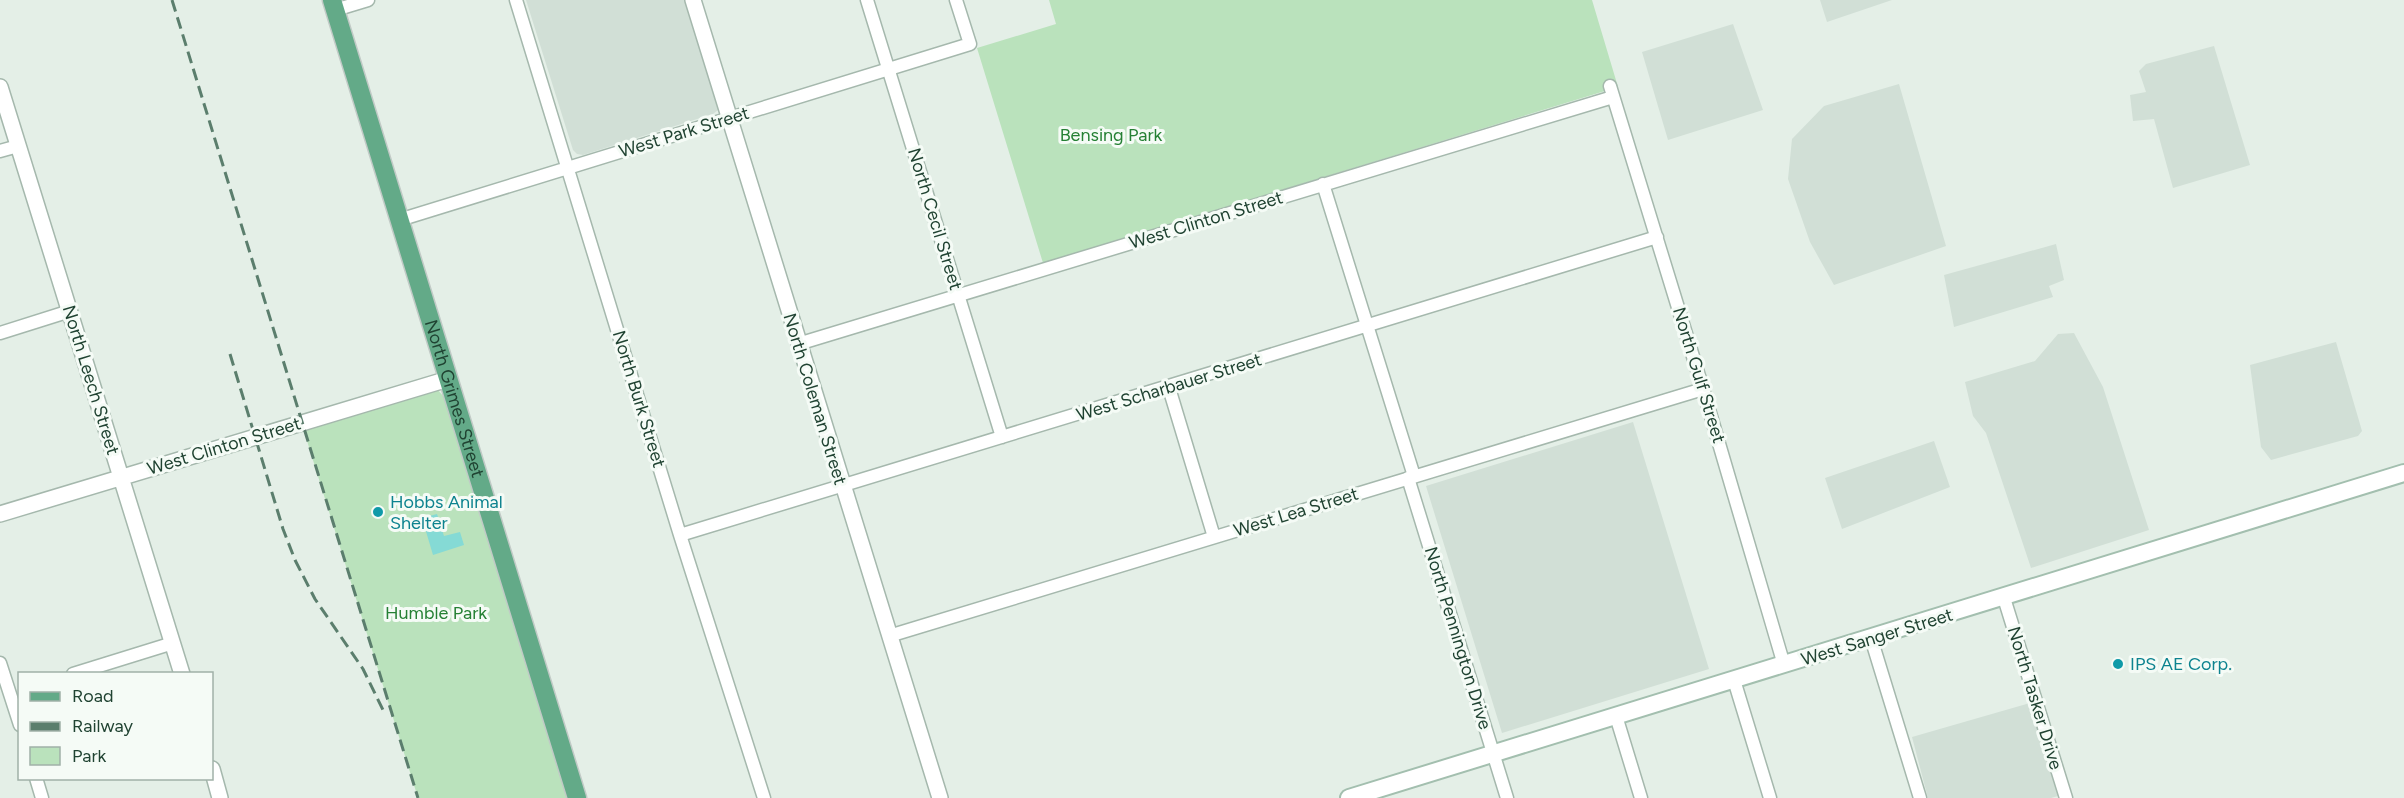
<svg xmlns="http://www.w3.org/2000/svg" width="2404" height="798" viewBox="0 0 2404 798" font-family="Figtree,sans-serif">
	<rect width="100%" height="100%" fill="#e4efe7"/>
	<!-- built -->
	<path fill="#d1dfd6" d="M 526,0 L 686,0 L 718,110 L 713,114 L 583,155 L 577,154 L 573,150 Z
		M 1820,0 L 1892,0 L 1827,22 Z
		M 1733,24 L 1763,110 L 1668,140 L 1642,52 Z
		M 2214,46 L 2250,165 L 2173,188 L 2154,119 L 2133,121 L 2130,95 L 2146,92 L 2139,71 L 2146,64 Z
		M 1899,84 L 1946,246 L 1834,285 L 1810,242 L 1788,179 L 1792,139 L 1824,106 Z
		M 2056,244 L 2064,280 L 2049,286 L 2053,297 L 1954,327 L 1944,275 Z
		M 2074,333 L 2103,387 L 2149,530 L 2031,568 L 1986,433 L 1973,416 L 1965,382 L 2035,361 L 2058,334 Z
		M 2336,342 L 2362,431 L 2358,436 L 2271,460 L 2261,447 L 2250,365 Z
		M 1633,422 L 1709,669 L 1502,733 L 1426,486 Z
		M 1934,441 L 1950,487 L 1842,529 L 1825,478 Z
		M 2030,703 L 2058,796 L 2051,798 L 1928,798 L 1912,737 Z"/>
	<!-- green -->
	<path fill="#bae2bc" d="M 1049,0 L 1592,0 L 1618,87 L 1043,263 L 977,48 L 1056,24 Z
		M 437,389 L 444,397 L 568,798 L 418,798 L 303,428 Z"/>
	<!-- water -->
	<path fill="#85dad5" d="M 437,514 L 444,536 L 460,532 L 464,545 L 433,555 L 422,518 Z"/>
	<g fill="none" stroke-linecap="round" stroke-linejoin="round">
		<defs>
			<path id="minor" d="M 516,0 L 680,535 L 764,798
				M 867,0 L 1002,437
				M 335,10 L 368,0
				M 1610,86 L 1703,389 L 1784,665
				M 0,151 L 18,146
				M 1323,184 L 1414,476
				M 399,220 L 970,44 L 956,0
				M 0,333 L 70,311
				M 798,344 L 1613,97
				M 1169,388 L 1214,537
				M 1408,478 L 1507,798
				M 680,535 L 1657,237
				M 2004,598 L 2066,798
				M 889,636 L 1703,389
				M 1871,638 L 1920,798
				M 0,663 L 20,725
				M 73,674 L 173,643
				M 1734,680 L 1770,798
				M 1616,716 L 1641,798
				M 36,778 L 42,798"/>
			<path id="tertiary" d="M 693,0 L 940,798
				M 0,87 L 182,674
				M 0,514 L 448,379
				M 212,769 L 220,798"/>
			<path id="secondary" d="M 1349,798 L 2404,473"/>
			<g id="primary">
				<path id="s1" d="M 332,0 L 577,798"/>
			</g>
		</defs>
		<!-- minor casing -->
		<use href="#minor" stroke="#a5b8ad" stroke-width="15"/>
		<!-- tertiary casing -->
		<use href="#tertiary" stroke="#a5b8ad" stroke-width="18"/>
		<!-- secondary casing -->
		<use href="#secondary" stroke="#a3bfaf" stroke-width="20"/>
		<!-- primary casing -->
		<use href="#primary" stroke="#c1cac6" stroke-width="21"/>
		<!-- minor -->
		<use href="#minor" stroke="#fff" stroke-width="12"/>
		<!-- tertiary -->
		<use href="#tertiary" stroke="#fff" stroke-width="15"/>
		<!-- secondary -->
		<use href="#secondary" stroke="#fff" stroke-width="16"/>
		<!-- primary -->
		<use href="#primary" stroke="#63aa88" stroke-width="18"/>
		<!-- rail -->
		<path stroke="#5b7e6d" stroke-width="3" stroke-dasharray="12 6" stroke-linecap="butt" d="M 172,0 L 418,798
			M 230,354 L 283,529 L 295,560 L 315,599 L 363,669 L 384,712"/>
	</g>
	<!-- markers -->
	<g fill="#0f9aa8" stroke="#f5fbf6" stroke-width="2">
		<circle cx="378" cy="512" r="6"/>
		<circle cx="2118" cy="664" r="6"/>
	</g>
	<g text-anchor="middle" stroke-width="6" stroke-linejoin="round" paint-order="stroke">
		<!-- street labels -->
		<g font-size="18" fill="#204332" stroke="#f5fbf6">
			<text transform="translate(684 132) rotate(-17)" y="6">West Park Street</text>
			<text transform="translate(935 219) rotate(73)" y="6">North Cecil Street</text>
			<text transform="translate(1206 220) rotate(-17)" y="6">West Clinton Street</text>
			<text transform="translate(1699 375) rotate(73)" y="6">North Gulf Street</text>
			<text transform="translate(91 380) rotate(73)" y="6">North Leech Street</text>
			<text transform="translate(1169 387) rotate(-17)" y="6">West Scharbauer Street</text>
			<text dy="6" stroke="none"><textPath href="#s1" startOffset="417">North Grimes Street</textPath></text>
			<text transform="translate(639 399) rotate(73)" y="6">North Burk Street</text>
			<text transform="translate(815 399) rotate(73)" y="6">North Coleman Street</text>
			<text transform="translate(224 446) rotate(-17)" y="6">West Clinton Street</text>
			<text transform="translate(1296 512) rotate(-17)" y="6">West Lea Street</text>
			<text transform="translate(1877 637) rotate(-17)" y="6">West Sanger Street</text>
			<text transform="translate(1458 638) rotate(73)" y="6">North Pennington Drive</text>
			<text transform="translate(2035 698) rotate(73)" y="6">North Tasker Drive</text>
		</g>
		<!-- park labels -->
		<g font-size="18" fill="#258034" stroke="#f5fbf6">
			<text x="1111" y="141">Bensing Park</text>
			<text x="436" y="619">Humble Park</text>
		</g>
		<!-- culture labels -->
		<g font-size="18" fill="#0d838f" stroke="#f5fbf6" text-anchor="start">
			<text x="390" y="508">Hobbs Animal<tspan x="390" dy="21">Shelter</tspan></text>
			<text x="2130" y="670">IPS AE Corp.</text>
		</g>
	</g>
	<!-- legend -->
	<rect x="18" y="672" width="195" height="108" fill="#f5fbf6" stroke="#a0b1a8" stroke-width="1.5"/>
	<rect x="30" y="692" width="30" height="9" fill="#63aa88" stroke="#a0b1a8" stroke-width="1.5"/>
	<text x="72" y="702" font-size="18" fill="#204332">Road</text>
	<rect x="30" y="722" width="30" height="9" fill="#5b7e6d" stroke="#a0b1a8" stroke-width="1.5"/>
	<text x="72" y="732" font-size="18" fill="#204332">Railway</text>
	<rect x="30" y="747" width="30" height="18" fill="#bae2bc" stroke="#a0b1a8" stroke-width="1.5"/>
	<text x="72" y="762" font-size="18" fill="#204332">Park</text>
</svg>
